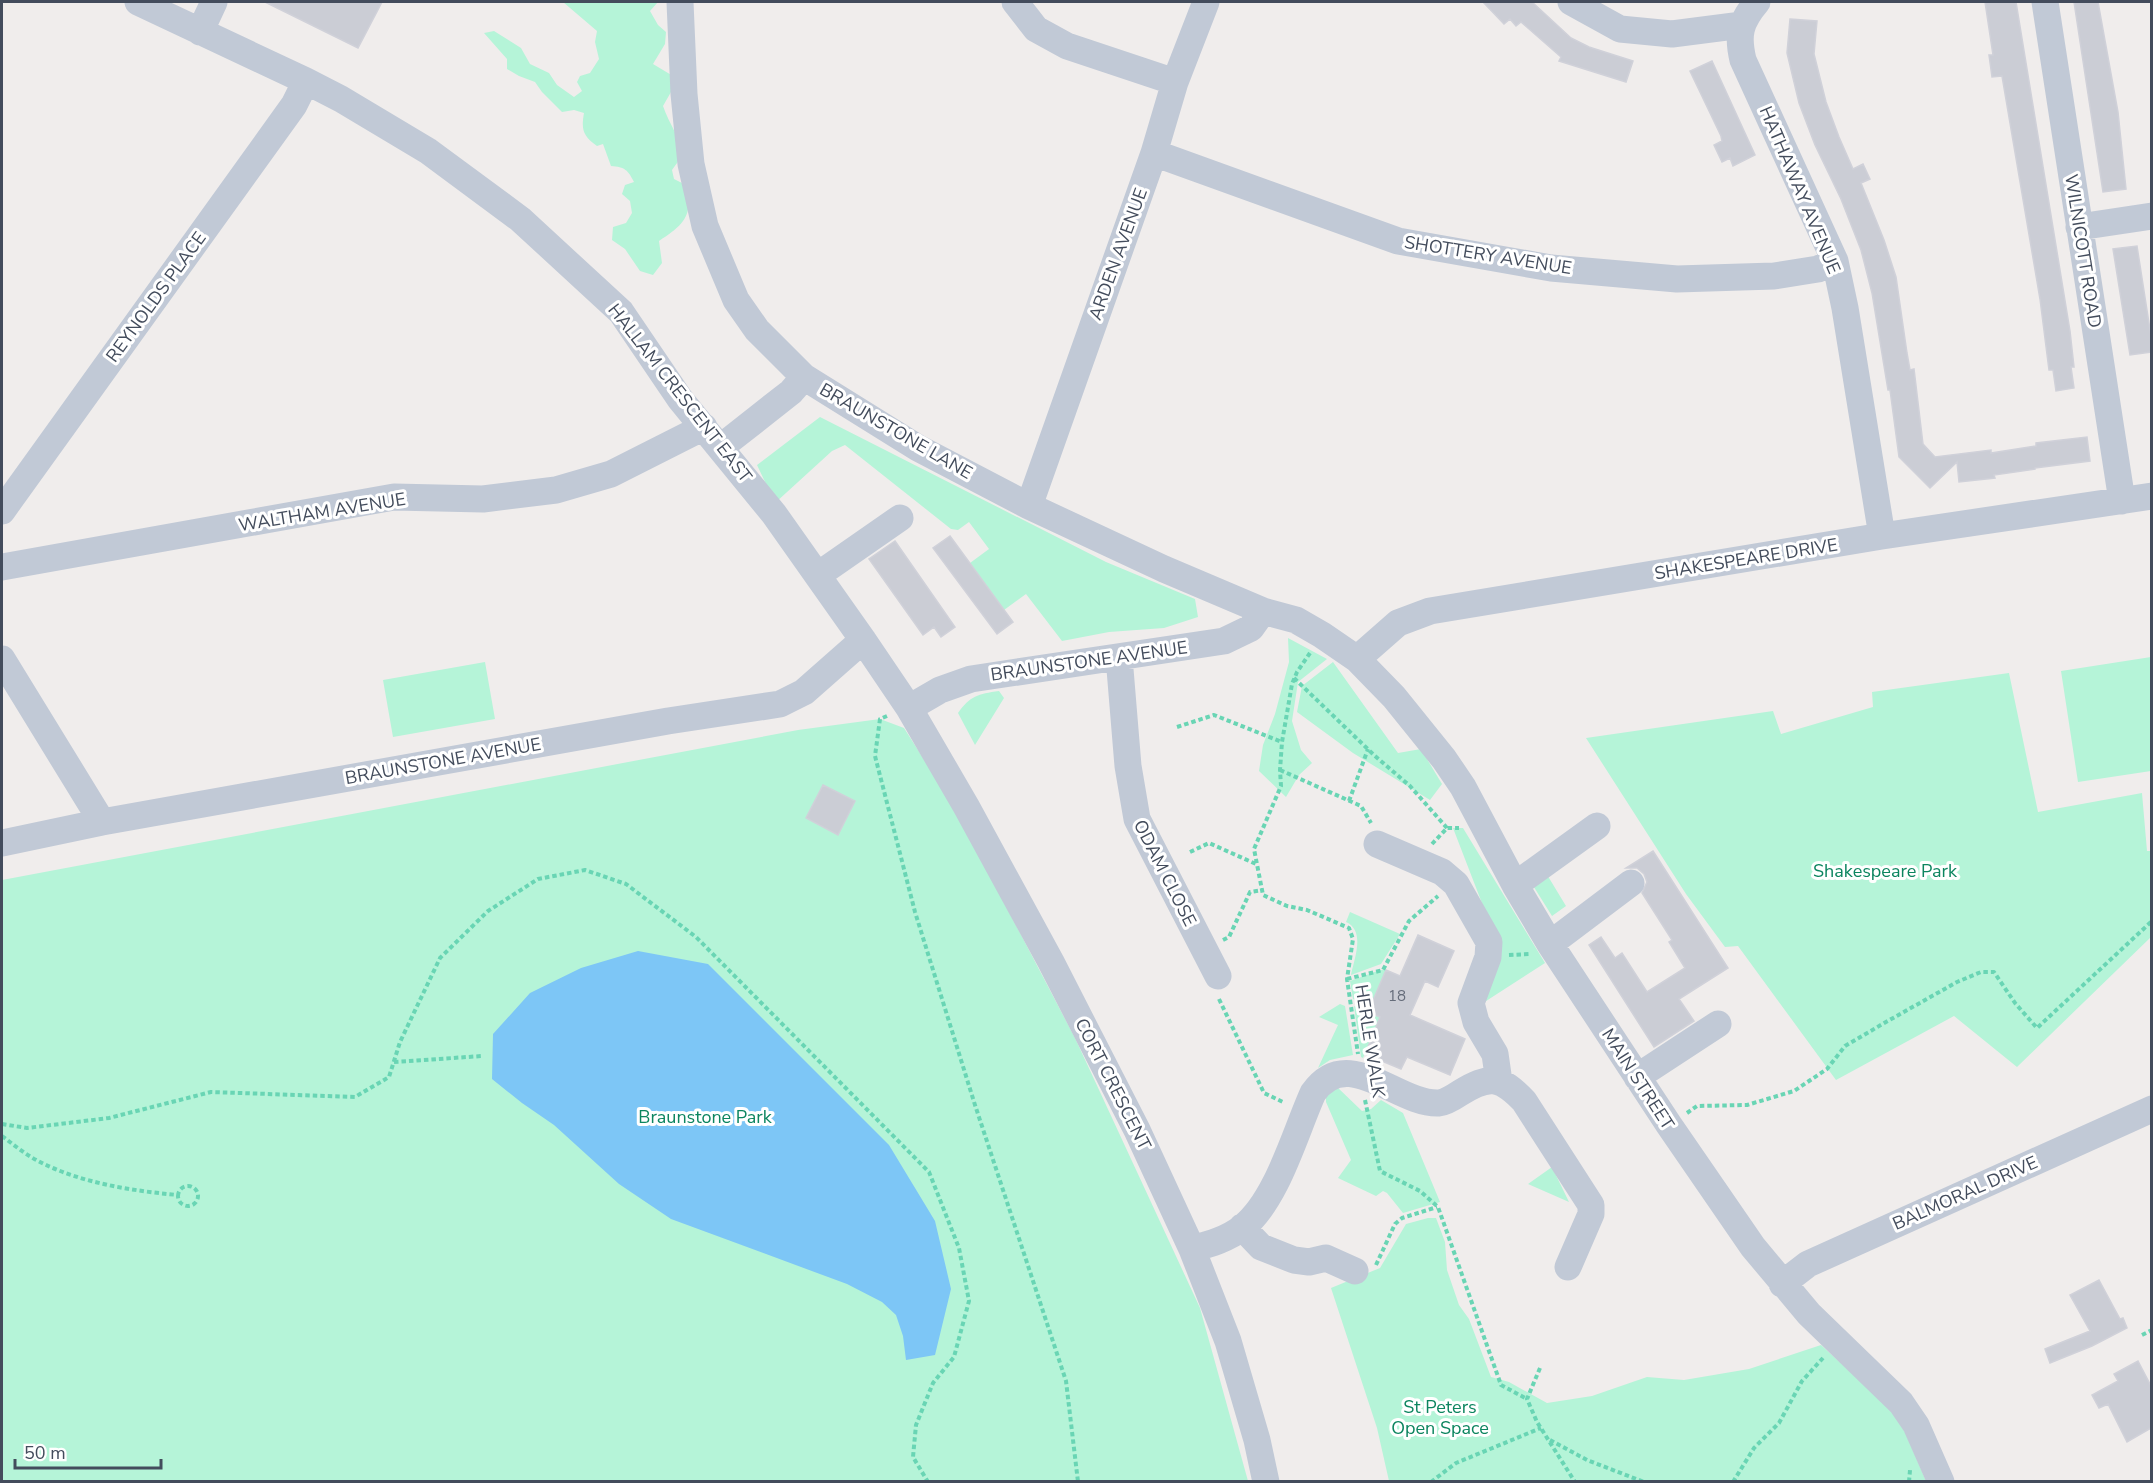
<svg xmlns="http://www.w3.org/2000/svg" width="2153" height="1483" viewBox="0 0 2153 1483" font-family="'Nunito Sans',sans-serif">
	<rect width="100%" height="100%" fill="#f0edec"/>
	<!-- green -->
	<path fill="#b5f4d8" d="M 563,2 L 658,2 L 650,11 L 658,25 L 666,32 L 665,44 L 653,64 L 673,76 L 671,92 L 663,106 C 669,124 681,138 682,156 L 672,170 L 674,179 L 686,185 C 694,215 684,225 659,241 L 662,263 L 653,275 L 640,271 L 625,249 L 612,240 L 613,227 L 626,223 L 632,213 L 630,201 L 622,194 L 625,185 L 634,182 C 628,170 625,167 611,166 L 603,144 L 597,146 C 583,136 581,130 584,113 L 574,110 L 562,112 L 542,92 L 535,82 L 519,76 L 507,69 L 507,59 L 484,33 L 494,31 L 521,48 L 530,64 L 549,73 L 557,85 L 574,97 L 582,91 L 577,82 L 580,76 L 590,73 L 599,59 L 595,42 L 597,31 Z
		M 820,417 L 1106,562 L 1195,599 L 1198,617 L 1164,628 L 1109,632 L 1062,641 L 1026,594 L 1004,610 L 970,563 L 989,549 L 969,522 L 958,530 L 951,529 L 845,445 L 832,451 L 775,503 L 757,465 Z
		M 1288,638 L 1327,659 L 1298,682 L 1292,721 L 1301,750 L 1312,763 L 1299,775 L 1286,797 L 1259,771 L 1263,745 L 1275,714 L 1289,662 Z
		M 2151,657 L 2151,771 L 2078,782 L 2061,671 Z
		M 485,662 L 495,719 L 393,737 L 383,680 Z
		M 1333,662 L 1398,753 L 1421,749 L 1442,784 L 1430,800 L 1353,753 L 1297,712 L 1302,686 Z
		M 2009,673 L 2038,812 L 2142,793 L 2147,851 L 2151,851 L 2151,937 L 2017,1067 L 1954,1016 L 1836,1080 L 1738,946 L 1725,947 L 1686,894 L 1586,738 L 1773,711 L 1781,734 L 1873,707 L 1872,692 Z
		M 999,691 L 1004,698 L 975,745 L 958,713 C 970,696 978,694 999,691 Z
		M 880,719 L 904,728 L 953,805 L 1075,1038 L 1200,1308 L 1248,1481 L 2,1482 L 2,880 L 798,730 Z
		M 1453,828 L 1463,828 L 1545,963 L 1483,1003 L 1497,942 Z
		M 1546,873 L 1566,906 L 1552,916 L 1532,884 Z
		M 1350,912 L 1400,934 L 1381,964 L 1351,975 C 1354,959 1366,931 1346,922 Z
		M 1380,970 L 1386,970 L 1371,1006 L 1353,999 L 1350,981 Z
		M 1340,1004 L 1345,1006 L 1353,1055 L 1330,1060 L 1318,1068 L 1338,1025 L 1319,1017 Z
		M 1354,1006 L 1380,1017 L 1363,1058 L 1361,1057 Z
		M 1336,1086 L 1362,1111 L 1371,1109 L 1381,1100 L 1403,1113 L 1440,1202 L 1403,1213 L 1387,1193 L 1383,1191 L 1376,1196 L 1338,1178 L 1351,1160 L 1326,1102 L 1326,1092 Z
		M 1552,1167 L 1569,1202 L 1528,1184 Z
		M 1428,1218 L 1436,1218 L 1445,1242 L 1447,1270 L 1459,1305 L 1469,1319 L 1491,1377 L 1509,1382 L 1547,1403 L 1592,1396 L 1647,1377 L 1684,1380 L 1749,1369 L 1821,1345 L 1889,1407 L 1905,1432 L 1926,1481 L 1389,1481 L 1377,1428 L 1331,1288 L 1380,1268 L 1406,1224 Z"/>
	<!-- water -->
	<path fill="#7dc6f6" d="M 638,951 L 708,964 L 889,1145 L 935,1221 L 951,1289 L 935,1355 L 906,1360 L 903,1336 L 896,1315 L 882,1302 L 847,1284 L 671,1219 L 619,1184 L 554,1125 L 522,1103 L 492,1079 L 493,1034 L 530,993 L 581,968 Z"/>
	<!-- building -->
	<path fill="#cbcdd5" stroke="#d0d1d9" stroke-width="1.5" d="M 265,2 L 382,2 L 358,48 Z
		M 1483,2 L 1532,2 L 1571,38 L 1589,47 L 1633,61 L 1626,82 L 1559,61 L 1561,57 L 1521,22 L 1516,26 L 1510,19 L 1504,24 Z
		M 1985,2 L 2016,2 L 2070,331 L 2074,367 L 2071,367 L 2074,388 L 2056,391 L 2053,370 L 2049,370 L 2040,299 L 2002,76 L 1992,77 L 1989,55 L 1993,55 Z
		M 2074,2 L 2098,2 L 2118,112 L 2126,189 L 2103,192 Z
		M 1790,19 L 1817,21 L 1814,54 L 1826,102 L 1839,137 L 1853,169 L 1863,164 L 1870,179 L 1861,183 L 1884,240 L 1896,277 L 1907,353 L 1910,370 L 1914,369 L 1923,444 L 1935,457 L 1991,450 L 1991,453 L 2036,446 L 2036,443 L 2087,437 L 2090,461 L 2035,468 L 2035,469 L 1994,475 L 1995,478 L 1959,482 L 1957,462 L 1930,488 L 1899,457 L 1890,390 L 1888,390 L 1872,293 L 1861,250 L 1841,199 L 1815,145 L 1799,103 L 1787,53 Z
		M 1712,61 L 1755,155 L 1733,166 L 1730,158 L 1722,162 L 1714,145 L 1722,141 L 1721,136 L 1690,71 Z
		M 2137,246 L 2151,336 L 2151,352 L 2130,355 L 2113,249 Z
		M 950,536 L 1013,622 L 997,634 L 933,548 Z
		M 895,541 L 955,627 L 941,637 L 934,627 L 923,635 L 869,559 Z
		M 823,785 L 855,801 L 838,835 L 806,818 Z
		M 1653,851 L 1728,968 L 1679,999 L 1694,1021 L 1654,1047 L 1589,945 L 1601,937 L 1615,958 L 1622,953 L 1647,992 L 1685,968 L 1669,942 L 1672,940 L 1642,893 L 1647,882 L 1644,874 L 1637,868 L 1626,868 Z
		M 1418,935 L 1454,951 L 1438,987 L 1425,981 L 1410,1015 L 1465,1039 L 1450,1075 L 1407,1057 L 1401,1069 L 1365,1054 L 1380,1017 L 1368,1012 L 1386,970 L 1400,976 Z
		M 2099,1280 L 2120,1319 L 2123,1318 L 2127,1328 L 2092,1346 L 2050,1363 L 2045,1349 L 2090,1331 L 2070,1295 Z
		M 2138,1361 L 2151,1386 L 2151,1428 L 2127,1442 L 2108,1404 L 2099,1408 L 2092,1395 L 2118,1381 L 2114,1374 Z"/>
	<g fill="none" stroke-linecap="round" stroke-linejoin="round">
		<!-- path -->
		<path stroke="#69d5b4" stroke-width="4" stroke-dasharray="4.5 3" stroke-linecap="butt" d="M 1310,653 L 1297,672 L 1292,684 L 1282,742 L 1280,770 L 1281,786 L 1254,849 L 1263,895 L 1287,906 L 1307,910 L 1349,928 L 1353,939 L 1347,979 L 1358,1054
			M 1294,678 L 1375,756 L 1410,786 L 1447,828
			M 887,716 L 880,719 L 875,756 L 915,912 L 975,1105 L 1066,1381 L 1078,1482
			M 1177,727 L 1214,715 L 1282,742
			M 1280,770 L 1361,806 L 1371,823
			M 1349,801 L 1368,749
			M 1432,844 L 1447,828 L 1459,828
			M 1190,852 L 1209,843 L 1256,864
			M 1223,940 L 1229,937 L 1250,892 L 1262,890
			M 1509,955 L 1531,954
			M 1347,979 L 1383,970 L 1409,921 L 1438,896
			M 1219,999 L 1264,1093 L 1285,1103
			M 394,1062 L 482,1056
			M 1365,1100 L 1380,1171 L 1420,1191 L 1438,1207 L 1501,1385 L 1527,1399
			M 1687,1113 L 1697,1106 L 1747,1105 L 1794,1091 L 1827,1069 L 1845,1046 L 1886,1022 L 1957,982 L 1981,972 L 1994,972 L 2015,1003 L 2037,1028 L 2152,921
			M 2,1124 L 27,1128 L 109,1118 L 211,1092 L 355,1097 L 389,1077 L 400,1042 L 440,958 L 488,911 L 538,879 L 585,870 L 626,884 L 696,937 L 929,1172 L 959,1248 L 969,1301 L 954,1357 L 933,1383 L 916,1425 L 913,1457 L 928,1482
			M 2,1136 C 14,1145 26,1155 40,1162 C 81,1183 133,1191 178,1195
			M178 1196a10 10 0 1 1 20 0a10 10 0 1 1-20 0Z
			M 1376,1265 L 1395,1224 L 1402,1218 L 1437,1207
			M 2142,1335 L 2152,1330
			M 1540,1368 L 1527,1399 L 1537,1422 L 1575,1482
			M 1550,1440 L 1587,1460 L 1644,1482
			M 1431,1482 L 1456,1463 L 1541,1428
			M 1733,1482 L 1754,1448 L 1779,1423 L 1802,1381 L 1823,1358
			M 1909,1482 L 1910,1470"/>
		<!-- minor -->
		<path stroke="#c1c9d6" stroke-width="27" d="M 138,2 L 306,81 L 341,99 L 428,151 L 520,219 L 621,312 L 680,399 L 774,514 L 863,640 L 909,708 L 966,806 L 1051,962 L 1137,1130 L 1192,1249 L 1228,1341 L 1257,1440 L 1266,1482
			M 680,2 L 684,94 L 691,164 L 705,226 L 736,300 L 757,330 L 804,377 L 918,448 L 1029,506 L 1164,569 L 1263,611 L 1296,620 L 1322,635 L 1357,659 L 1394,697 L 1444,759 L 1463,787 L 1515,885 L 1550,944 L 1669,1125 L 1753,1247 L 1809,1314 L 1901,1403 L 1916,1425 L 1941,1482
			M 1015,2 L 1036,29 L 1067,46 L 1175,82
			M 1571,2 L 1620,29 L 1672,34 L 1742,25
			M 1757,2 C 1740,22 1737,35 1743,60 L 1835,261 L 1845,308 L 1882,536
			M 2045,2 L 2122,501
			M 200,32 L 214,2
			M 1154,153 L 1398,241 L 1551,268 L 1677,279 L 1774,276 L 1818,269 L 1835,261
			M 2079,227 L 2152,216
			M 721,447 L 791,392 L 804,377
			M 1029,506 L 1154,153 L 1175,82 L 1206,2
			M 2,511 L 294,105 L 306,81
			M 2,567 L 394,497 L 483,499 L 556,490 L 611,474 L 704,427
			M 818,575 L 900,518
			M 1119,657 L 1128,766 L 1137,819 L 1218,976
			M 2,659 L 102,822
			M 1357,659 L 1398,623 L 1430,611 L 1882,536 L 2152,496
			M 909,708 L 940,690 L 971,679 L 1224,641 L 1251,628 L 1263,611
			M 2,843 L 102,822 L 668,721 L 780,704 L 804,692 L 863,640
			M 1377,844 L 1442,872 L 1456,884 L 1489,942 L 1488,957 L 1471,1003 L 1476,1022 L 1495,1054 L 1499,1082
			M 1515,885 L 1597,826
			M 1550,944 L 1631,883
			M 1637,1077 L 1718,1024
			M 1242,1227 L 1261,1247 L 1294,1260 L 1309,1262 L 1326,1258 L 1355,1271
			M 1192,1249 C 1210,1244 1228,1239 1243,1227 C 1277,1200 1295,1133 1313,1093 C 1348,1043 1397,1105 1439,1103 C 1446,1102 1454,1097 1460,1093 C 1489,1075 1500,1076 1524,1101 L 1591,1205 L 1591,1214 L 1568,1267
			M 1782,1284 L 1808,1264 L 2152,1109"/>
	</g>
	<g text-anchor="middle" stroke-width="6" stroke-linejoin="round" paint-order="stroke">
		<!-- number labels -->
		<g font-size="15" fill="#656c7a">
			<text x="1397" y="1001">18</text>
		</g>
		<!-- street labels -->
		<g font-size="18" fill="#434c5c" stroke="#fff">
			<text transform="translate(1800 190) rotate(67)" y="6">HATHAWAY AVENUE</text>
			<text transform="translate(2083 251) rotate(81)" y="6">WILNICOTT ROAD</text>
			<text transform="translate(1118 254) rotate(-70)" y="6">ARDEN AVENUE</text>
			<text transform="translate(1488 255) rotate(9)" y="6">SHOTTERY AVENUE</text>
			<text transform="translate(156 297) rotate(-54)" y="6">REYNOLDS PLACE</text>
			<text transform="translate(680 393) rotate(52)" y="6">HALLAM CRESCENT EAST</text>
			<text transform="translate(896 431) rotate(30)" y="6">BRAUNSTONE LANE</text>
			<text transform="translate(322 512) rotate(-9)" y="6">WALTHAM AVENUE</text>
			<text transform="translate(1746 559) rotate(-9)" y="6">SHAKESPEARE DRIVE</text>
			<text transform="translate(1089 661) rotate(-8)" y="6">BRAUNSTONE AVENUE</text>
			<text transform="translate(443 761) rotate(-10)" y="6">BRAUNSTONE AVENUE</text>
			<text transform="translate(1165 873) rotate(63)" y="6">ODAM CLOSE</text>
			<text transform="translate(1370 1041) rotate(81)" y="6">HERLE WALK</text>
			<text transform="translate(1638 1079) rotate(57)" y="6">MAIN STREET</text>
			<text transform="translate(1113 1084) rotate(63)" y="6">CORT CRESCENT</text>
			<text transform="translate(1965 1193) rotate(-24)" y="6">BALMORAL DRIVE</text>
		</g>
		<!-- park labels -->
		<g font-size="18" fill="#0c855f" stroke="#fff">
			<text x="1885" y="877">Shakespeare Park</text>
			<text x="705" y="1123">Braunstone Park</text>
			<text x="1440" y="1413">St Peters<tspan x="1440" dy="21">Open Space</tspan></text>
		</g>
	</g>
	<!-- border -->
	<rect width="2153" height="1483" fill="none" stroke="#434c5c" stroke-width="6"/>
	<!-- scale -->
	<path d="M15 1459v9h146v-9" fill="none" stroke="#434c5c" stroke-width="3"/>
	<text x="24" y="1459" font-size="18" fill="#434c5c" stroke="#ffffff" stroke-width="4.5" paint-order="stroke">50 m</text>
</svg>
